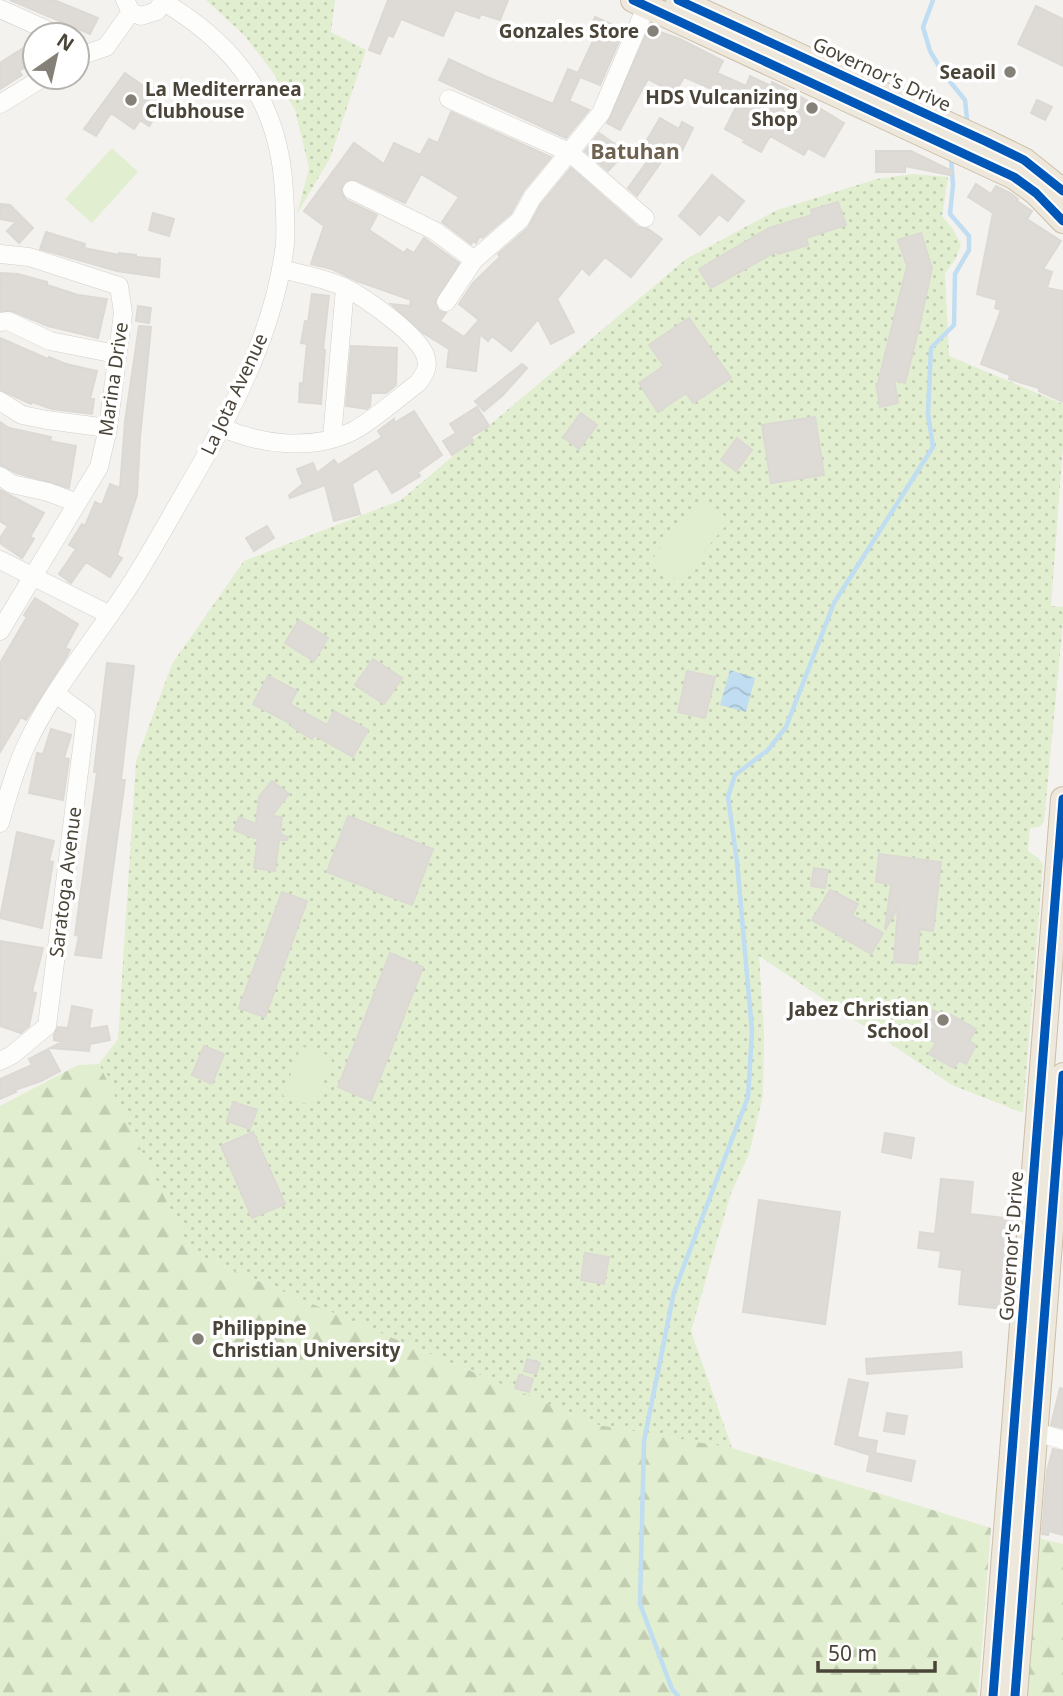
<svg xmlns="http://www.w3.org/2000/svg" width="1063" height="1696" viewBox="0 0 1063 1696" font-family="'Noto Sans',sans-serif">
	<defs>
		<pattern id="grass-dots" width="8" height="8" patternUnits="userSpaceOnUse" patternTransform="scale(1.75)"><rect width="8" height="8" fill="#e1eecf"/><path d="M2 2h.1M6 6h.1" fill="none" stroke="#c3cdb2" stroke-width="1.8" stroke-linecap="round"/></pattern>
		<pattern id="forest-firs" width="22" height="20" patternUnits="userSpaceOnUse" patternTransform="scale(1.75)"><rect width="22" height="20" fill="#e1eecf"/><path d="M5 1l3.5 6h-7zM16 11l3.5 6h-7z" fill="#c3cdb2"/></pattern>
		<pattern id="water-waves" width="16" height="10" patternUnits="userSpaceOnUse" patternTransform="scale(1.75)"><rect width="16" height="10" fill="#c0ddf1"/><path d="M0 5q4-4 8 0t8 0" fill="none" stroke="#a6bfcf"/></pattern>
	</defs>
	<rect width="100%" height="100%" fill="#f4f2ee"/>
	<!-- grass -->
	<path fill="url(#grass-dots)" d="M 206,0 L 335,0 L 331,32 L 366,50 L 330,158 L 297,214 L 309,168 L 295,110 L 272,71 L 244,35 Z
		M 913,174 L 948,177 L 942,216 L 953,229 L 961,245 L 955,260 L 945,273 L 949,356 L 1063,404 L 1063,445 L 1051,606 L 1063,607 L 1063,622 L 1044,822 L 1039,827 L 1030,828 L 1028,851 L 1037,857 L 1043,864 L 1023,1113 L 952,1085 L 759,956 L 764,1033 L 763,1095 L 749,1154 L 731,1193 L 691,1331 L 732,1448 L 598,1425 L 192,1253 L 99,1064 L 118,1039 L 136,761 L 172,664 L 244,561 L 401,500 L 686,259 L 777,210 L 877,179 Z"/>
	<!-- forest -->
	<path fill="url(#forest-firs)" d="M 99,1064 L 192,1253 L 598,1425 L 732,1448 L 991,1528 L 978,1696 L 0,1696 L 0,1106 L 78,1065 Z
		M 1033,1537 L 1063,1544 L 1063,1696 L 1023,1696 Z"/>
	<!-- garden -->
	<path fill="#e1eecf" d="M 112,148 L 138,172 L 92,223 L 65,199 Z
		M 704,498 L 730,521 L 678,581 L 652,559 Z
		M 301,1046 L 333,1057 L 315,1107 L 283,1096 Z"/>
	<!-- water -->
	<path fill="url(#water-waves)" d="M 730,670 L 755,678 L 746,712 L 720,705 Z"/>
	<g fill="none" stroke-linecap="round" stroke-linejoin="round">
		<!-- stream -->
		<path stroke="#c0ddf1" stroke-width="4.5" d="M 933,0 L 923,27 L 930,51 L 943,73 L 965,100 L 967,119
			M 678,1696 L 672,1689 L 640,1604 L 644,1441 L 674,1292 L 748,1097 L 752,1031 L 737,862 L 728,797 L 735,775 L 768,750 L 786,727 L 834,603 L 933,447 L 928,414 L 931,348 L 954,325 L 955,274 L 969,250 L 969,236 L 950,214 L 953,185 L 951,157"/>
	</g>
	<!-- building -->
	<path fill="#dedbd6" stroke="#dcd9d4" stroke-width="2" d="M 10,0 L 54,0 L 98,18 L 90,34 Z
		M 388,0 L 508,0 L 500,20 L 481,14 L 479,18 L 455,10 L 443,36 L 401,19 L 393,37 L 388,35 L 380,54 L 369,50 Z
		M 1036,6 L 1063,19 L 1063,66 L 1018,44 Z
		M 595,17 L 624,30 L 600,85 L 580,77 L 569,101 L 589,110 L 566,138 L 439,80 L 449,59 L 487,77 L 553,104 L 568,69 L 578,73 L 594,39 L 587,35 Z
		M 649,28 L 680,39 L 723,61 L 717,73 L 746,86 L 750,76 L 771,86 L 772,82 L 796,94 L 844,123 L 824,157 L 808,148 L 804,155 L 770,136 L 761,152 L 743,142 L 745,140 L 725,129 L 737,105 L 731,103 L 733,98 L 684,77 L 675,93 L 648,79 L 620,130 L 607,123 Z
		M 31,43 L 35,49 L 35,60 L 19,71 L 22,75 L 0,89 L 0,63 Z
		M 125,73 L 158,96 L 152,105 L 160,110 L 149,126 L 140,120 L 134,129 L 111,113 L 96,136 L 84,129 Z
		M 1037,100 L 1052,107 L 1045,120 L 1031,113 Z
		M 451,112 L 551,157 L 523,191 L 511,213 L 482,238 L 480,236 L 476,243 L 473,241 L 471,244 L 442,222 L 459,197 L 421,174 L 405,203 L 356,180 L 345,181 L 341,190 L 346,200 L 377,215 L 369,230 L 404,253 L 407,249 L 414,253 L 424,238 L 459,263 L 435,302 L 439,311 L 446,313 L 440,321 L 464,337 L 479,320 L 459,304 L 473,283 L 500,257 L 498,254 L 528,228 L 541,204 L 571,168 L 638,227 L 648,229 L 662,239 L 631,277 L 605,257 L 589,275 L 582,268 L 557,299 L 574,332 L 551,344 L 538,319 L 511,351 L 492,336 L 488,341 L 480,334 L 476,371 L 447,367 L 449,349 L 423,333 L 391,304 L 410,306 L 411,300 L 357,281 L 332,269 L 311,264 L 324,226 L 304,211 L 354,143 L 384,164 L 394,143 L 420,155 L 429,139 L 438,143 Z
		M 660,118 L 679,129 L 682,122 L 693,128 L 678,159 L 645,143 Z
		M 599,133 L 626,152 L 608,171 L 585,151 Z
		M 656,149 L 666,155 L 637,196 L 628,188 Z
		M 876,151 L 911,151 L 952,171 L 950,175 L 905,166 L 905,172 L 876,172 Z
		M 712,175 L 744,201 L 728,221 L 719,214 L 700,235 L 679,216 Z
		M 976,184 L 991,194 L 996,186 L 1012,194 L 1018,199 L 1017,201 L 1032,211 L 1027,219 L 1061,241 L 1043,269 L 1052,272 L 1047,288 L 1063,291 L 1063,402 L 1039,391 L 1039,388 L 1009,379 L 1010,375 L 981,364 L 1001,310 L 995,308 L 997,300 L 977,294 L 993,213 L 968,197 Z
		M 838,202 L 846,225 L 806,238 L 808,245 L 778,254 L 777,251 L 711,288 L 699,269 L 769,228 L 812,215 L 811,210 Z
		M 0,204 L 10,205 L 33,228 L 19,243 L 7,231 L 16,222 L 0,219 Z
		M 153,213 L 174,219 L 169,236 L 149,230 Z
		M 46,232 L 85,244 L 84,248 L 119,255 L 119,253 L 136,255 L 136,257 L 160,259 L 159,277 L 117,271 L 40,249 Z
		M 921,233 L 932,268 L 919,328 L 905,383 L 894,380 L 898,403 L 880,407 L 876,384 L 878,383 L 907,266 L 898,240 Z
		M 1,273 L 18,274 L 47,282 L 47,285 L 78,295 L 107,299 L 98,338 L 48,326 L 12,311 L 0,311 Z
		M 312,294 L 329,296 L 323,350 L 325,350 L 321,404 L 299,402 L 300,383 L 303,384 L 307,344 L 301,343 L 305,321 L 308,322 Z
		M 138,306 L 151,308 L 149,323 L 136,321 Z
		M 689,318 L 731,378 L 693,403 L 686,393 L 658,412 L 639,383 L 664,366 L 649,345 Z
		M 139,326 L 151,327 L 140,438 L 137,495 L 117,555 L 122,558 L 110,577 L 86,562 L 71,583 L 59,574 L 76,549 L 69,545 L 82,524 L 85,526 L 95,502 L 102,505 L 110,484 L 120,488 L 125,421 Z
		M 0,338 L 48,359 L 49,357 L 66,364 L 97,371 L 90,399 L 94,399 L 92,414 L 52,409 L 32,402 L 31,404 L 0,390 Z
		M 351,346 L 397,348 L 396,385 L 386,393 L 371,393 L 370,406 L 367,409 L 346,406 Z
		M 522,364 L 527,368 L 503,395 L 484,411 L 475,401 Z
		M 477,407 L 489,426 L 471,437 L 473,441 L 452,455 L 443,441 L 456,433 L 450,424 Z
		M 414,411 L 442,455 L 418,472 L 420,476 L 392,493 L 377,468 L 352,484 L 360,514 L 334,521 L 325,485 L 290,498 L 289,495 L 303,484 L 297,469 L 313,463 L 317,473 L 334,460 L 338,465 L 382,437 L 378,431 L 394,419 L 394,423 Z
		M 581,413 L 597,425 L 579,449 L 563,437 Z
		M 815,417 L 824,475 L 771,483 L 762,425 Z
		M 0,422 L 9,428 L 51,437 L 50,441 L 76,446 L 69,488 L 17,473 L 0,465 Z
		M 737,438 L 752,450 L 736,471 L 721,460 Z
		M 0,490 L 44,513 L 30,537 L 34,539 L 22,558 L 0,543 L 0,538 L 8,526 L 0,521 Z
		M 267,526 L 274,538 L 254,551 L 246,538 Z
		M 35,598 L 78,624 L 65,648 L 70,650 L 67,656 L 26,720 L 21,717 L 0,752 L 0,663 L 27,617 L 24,615 Z
		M 299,620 L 328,638 L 314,661 L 285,643 Z
		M 373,659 L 402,678 L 384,704 L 355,685 Z
		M 107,663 L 134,666 L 121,780 L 125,780 L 101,958 L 75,955 L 79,936 L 75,935 L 97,772 L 94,772 Z
		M 687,671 L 715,677 L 705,718 L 678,712 Z
		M 268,676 L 297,691 L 290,704 L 327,725 L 334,711 L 368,730 L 353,757 L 314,735 L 312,739 L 291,726 L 292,724 L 253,704 Z
		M 51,729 L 71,735 L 64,758 L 69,759 L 63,800 L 29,793 L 37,753 L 43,754 Z
		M 272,781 L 289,794 L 272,816 L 282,817 L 280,834 L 288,837 L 287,840 L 279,840 L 275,871 L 254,868 L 258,837 L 254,838 L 234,830 L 239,817 L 256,824 L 259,797 Z
		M 348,816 L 433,849 L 412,905 L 327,872 Z
		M 17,832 L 54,841 L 49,861 L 53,862 L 42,928 L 0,918 Z
		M 879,854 L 941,862 L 933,931 L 920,929 L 917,964 L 894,962 L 898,908 L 885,930 L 891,884 L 876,882 Z
		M 814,868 L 828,870 L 825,888 L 811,886 Z
		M 830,890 L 858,904 L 852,915 L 883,933 L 871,954 L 812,920 Z
		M 282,892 L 307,901 L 265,1017 L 239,1008 Z
		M 0,941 L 43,948 L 32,992 L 36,993 L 29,1026 L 21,1033 L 0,1026 Z
		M 390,953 L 423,967 L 371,1101 L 338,1087 Z
		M 72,1006 L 92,1010 L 89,1029 L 107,1026 L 110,1040 L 90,1044 L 89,1051 L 50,1048 L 62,1042 L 54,1040 L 54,1035 L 58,1027 L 68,1028 Z
		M 931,1010 L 951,1017 L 951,1015 L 976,1029 L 969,1041 L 976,1045 L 966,1064 L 959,1060 L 954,1068 L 929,1054 L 936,1043 L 927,1038 L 935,1025 L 926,1021 Z
		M 204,1046 L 224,1054 L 212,1084 L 192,1075 Z
		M 48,1049 L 60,1071 L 41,1081 L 15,1090 L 16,1092 L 0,1099 L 0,1079 L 32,1065 L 29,1059 Z
		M 233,1102 L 257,1110 L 250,1129 L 227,1121 Z
		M 253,1132 L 285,1204 L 252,1218 L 221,1146 Z
		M 885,1133 L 914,1138 L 911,1158 L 882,1152 Z
		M 941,1179 L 973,1182 L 970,1214 L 1012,1219 L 1003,1309 L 959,1304 L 962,1270 L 939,1267 L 941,1251 L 918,1248 L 920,1232 L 935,1234 Z
		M 759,1200 L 840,1212 L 825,1324 L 743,1312 Z
		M 585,1253 L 609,1257 L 604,1284 L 581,1280 Z
		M 961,1352 L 962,1367 L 867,1374 L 866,1359 Z
		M 527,1359 L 540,1363 L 536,1374 L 524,1371 Z
		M 519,1375 L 533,1379 L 529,1392 L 515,1388 Z
		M 849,1379 L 868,1383 L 857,1437 L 877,1441 L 875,1453 L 915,1461 L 911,1481 L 867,1471 L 870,1455 L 835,1444 Z
		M 1060,1388 L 1063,1389 L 1063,1428 L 1051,1425 Z
		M 887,1413 L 907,1416 L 904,1434 L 884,1431 Z
		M 1053,1449 L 1063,1451 L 1063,1535 L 1049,1531 L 1048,1535 L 1042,1534 L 1047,1471 Z"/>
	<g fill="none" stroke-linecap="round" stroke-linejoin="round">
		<defs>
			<path id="minor" d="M 125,0 L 131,12 L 141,16 L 157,11 L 163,0
				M 0,9 L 58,35
				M 77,57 L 106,47 L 131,12
				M 449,99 L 569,152 L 645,218
				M 0,104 L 44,77
				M 352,190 L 435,231 L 474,260
				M 0,254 L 29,257 L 119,286 L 123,313 L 108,428 L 99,467 L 0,631
				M 446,302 L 474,260 L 520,220 L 532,198 L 601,113 L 649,0
				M 0,322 L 8,321 L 50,341 L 116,354
				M 0,401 L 22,415 L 47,420 L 108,428
				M 223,428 C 262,445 313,451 353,431 C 374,420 399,397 418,383 C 424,375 429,368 426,358 C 421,336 364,297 344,287 C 324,278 302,274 281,269
				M 332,438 L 345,288
				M 0,476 L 12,484 L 48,492 L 77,503
				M 0,560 L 110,615
				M 0,823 C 7,799 14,771 25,748 C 51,690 100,633 134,579 C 151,552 166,525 182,497 C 228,419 274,336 285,244 C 286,227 285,209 284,192 C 280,104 237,45 162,1
				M 0,1061 L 12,1055 L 47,1026 L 86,716 L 56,694
				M 1026,1429 L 1063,1440"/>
			<path id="highway" d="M 633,0 L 1014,177 L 1036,193 L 1063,221
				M 678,0 L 985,141 L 1024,160 L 1063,191
				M 993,1696 L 1063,799
				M 1015,1696 L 1063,1075"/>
		</defs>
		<!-- minor casing -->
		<use href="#minor" stroke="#d2d0cb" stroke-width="19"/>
		<!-- highway casing -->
		<use href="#highway" stroke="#ccbfa9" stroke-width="26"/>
		<!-- minor -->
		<use href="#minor" stroke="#fdfdfc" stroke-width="18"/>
		<!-- highway -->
		<use href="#highway" stroke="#ede8db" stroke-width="24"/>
		<defs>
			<path id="cycleway" d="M 633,0 L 1014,177 L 1036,193 L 1063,221
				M 678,0 L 985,141 L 1024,160 L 1063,191
				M 993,1696 L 1063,799
				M 1015,1696 L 1063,1075"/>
		</defs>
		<!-- cycleway casing -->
		<use href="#cycleway" stroke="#fff" stroke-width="13"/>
		<!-- cycleway -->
		<use href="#cycleway" stroke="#0057b8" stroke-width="9"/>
	</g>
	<!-- markers -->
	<g fill="#868178" stroke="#fff" stroke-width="2.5">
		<circle cx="653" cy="31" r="7"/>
		<circle cx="1010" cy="72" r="7"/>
		<circle cx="131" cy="100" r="7"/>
		<circle cx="812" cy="108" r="7"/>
		<circle cx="943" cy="1020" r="7"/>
		<circle cx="198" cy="1339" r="7"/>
	</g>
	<g text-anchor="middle" stroke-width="7" stroke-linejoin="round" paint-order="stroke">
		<!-- poi labels -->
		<g font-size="19" font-weight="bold" fill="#4b4439" stroke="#fff" text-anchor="end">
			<text x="639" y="38">Gonzales Store</text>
			<text x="996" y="79">Seaoil</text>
			<text x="145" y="96" text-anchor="start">La Mediterranea<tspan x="145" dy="22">Clubhouse</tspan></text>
			<text x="798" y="104">HDS Vulcanizing<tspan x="798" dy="22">Shop</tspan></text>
			<text x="929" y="1016">Jabez Christian<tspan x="929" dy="22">School</tspan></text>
			<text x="212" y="1335" text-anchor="start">Philippine<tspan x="212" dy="22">Christian University</tspan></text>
		</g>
		<!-- street labels -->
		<g font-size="19" fill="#4b4439" stroke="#fff">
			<text transform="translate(882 74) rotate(25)" y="7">Governor's Drive</text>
			<text transform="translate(113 379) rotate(-82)" y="7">Marina Drive</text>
			<text transform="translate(234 394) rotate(-65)" y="7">La Jota Avenue</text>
			<text transform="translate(65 882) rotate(-83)" y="7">Saratoga Avenue</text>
			<text transform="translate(1011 1246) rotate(-86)" y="7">Governor's Drive</text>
		</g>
		<!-- neighbourhood labels -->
		<g font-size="21" font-weight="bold" fill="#6e6250" stroke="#fff">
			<text x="635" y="159">Batuhan</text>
		</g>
	</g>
	<!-- north arrow -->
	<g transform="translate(56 56) rotate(34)"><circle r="33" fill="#ffffff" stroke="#b7b4b0" stroke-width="2"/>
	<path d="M0-5L12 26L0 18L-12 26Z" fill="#868178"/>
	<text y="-10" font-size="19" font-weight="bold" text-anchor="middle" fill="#4b4439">N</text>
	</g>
	<!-- scale -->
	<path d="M818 1661v10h117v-10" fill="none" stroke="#4b4439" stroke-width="3.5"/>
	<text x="828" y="1661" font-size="21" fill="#4b4439" stroke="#ffffff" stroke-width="5" paint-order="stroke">50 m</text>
</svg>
